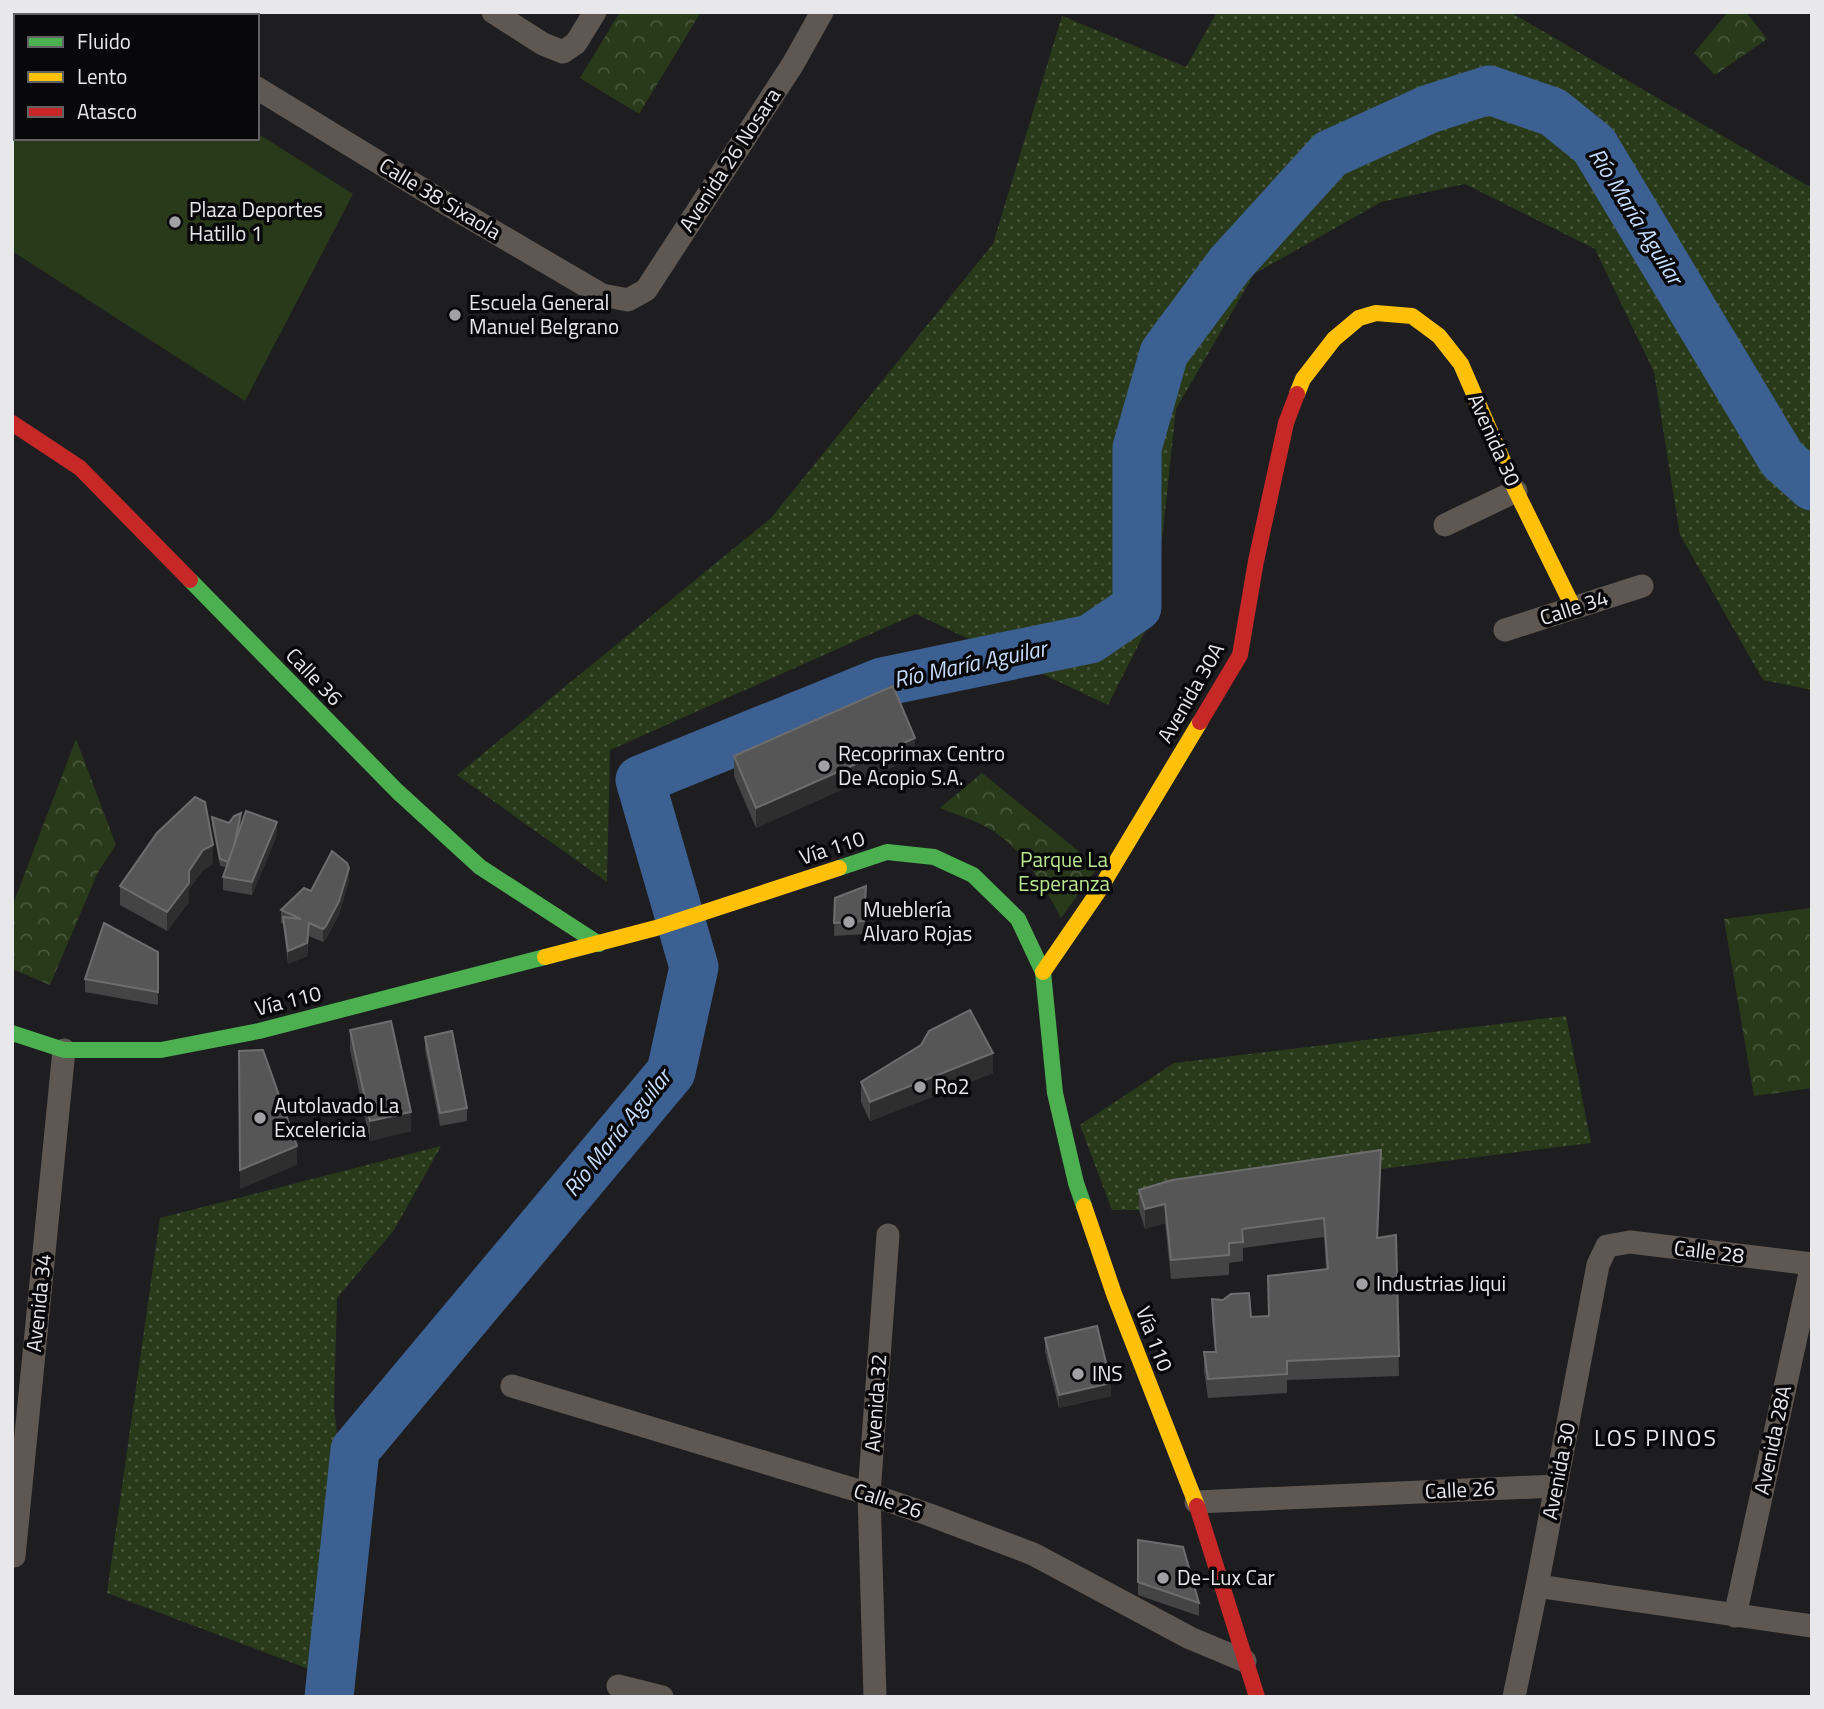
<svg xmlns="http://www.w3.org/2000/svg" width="1824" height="1709" viewBox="0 0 1824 1709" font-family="'Titillium Web',sans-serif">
	<defs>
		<pattern id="grass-dots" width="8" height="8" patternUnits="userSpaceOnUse" patternTransform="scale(1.75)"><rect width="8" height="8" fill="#293a1a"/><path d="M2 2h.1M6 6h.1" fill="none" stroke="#48563b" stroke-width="1.8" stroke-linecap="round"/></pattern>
		<pattern id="forest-crowns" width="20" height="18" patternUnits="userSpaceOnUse" patternTransform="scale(1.75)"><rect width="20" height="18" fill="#293a1a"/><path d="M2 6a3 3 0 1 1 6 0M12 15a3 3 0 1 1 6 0" fill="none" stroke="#48563b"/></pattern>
	</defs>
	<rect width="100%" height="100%" fill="#1e1e20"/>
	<!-- grass -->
	<path fill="url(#grass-dots)" d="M 1217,12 L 1510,12 L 1812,188 L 1812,690 L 1763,680 L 1680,535 L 1654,372 L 1595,249 L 1465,184 L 1381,202 L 1254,274 L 1176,409 L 1154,614 L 1108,705 L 916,614 L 610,750 L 607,882 L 457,775 L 771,518 L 993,244 L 1062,16 L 1186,67 Z
		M 1566,1016 L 1591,1143 L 1381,1169 L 1172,1200 L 1139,1210 L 1112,1210 L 1080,1125 L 1174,1063 Z
		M 441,1146 L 394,1230 L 337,1298 L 334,1407 L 340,1461 L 317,1672 L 107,1593 L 160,1218 Z"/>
	<!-- forest -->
	<path fill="url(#forest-crowns)" d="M 620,12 L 701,12 L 639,114 L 580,78 Z
		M 1728,12 L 1746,12 L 1767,39 L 1715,75 L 1694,53 Z
		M 76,739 L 116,845 L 98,872 L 50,985 L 12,969 L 12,907 Z
		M 982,773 L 1098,867 L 1061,918 C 1043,884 1024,850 990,829 C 976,820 956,815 940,808 Z
		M 1811,908 L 1812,1088 L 1754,1096 L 1724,919 Z"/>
	<!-- garden -->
	<path fill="#293a1a" d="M 16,33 L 16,138 L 257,138 L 257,133 L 353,194 L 245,401 L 12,251 L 12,38 Z"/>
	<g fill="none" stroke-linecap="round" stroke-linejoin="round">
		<!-- river -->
		<path stroke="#3d6092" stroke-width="49" d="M 329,1697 L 355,1450 L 671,1072 L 694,967 L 640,780 L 882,682 L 1090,639 L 1137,607 L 1137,448 L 1164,353 L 1230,264 L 1330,154 L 1429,109 L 1489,90 L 1553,112 L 1594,145 L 1782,459 L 1812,486"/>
		<!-- street -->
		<path stroke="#5f5852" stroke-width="23" d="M 130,12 L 136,16
			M 493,12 L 543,44 L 563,52 L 576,43 L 595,12
			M 257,88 L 445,203 L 602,295 L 628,300 L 646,290 L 793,64 L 822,12
			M 1445,525 L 1516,491
			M 1505,630 L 1642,586
			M 512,1386 L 869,1494 L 930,1515 L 1033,1554 L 1190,1638 L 1245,1661
			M 1196,1502 L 1556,1486
			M 14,1556 L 64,1050
			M 1537,1586 L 1812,1626
			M 1735,1616 L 1812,1264
			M 618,1686 L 662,1697
			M 875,1697 L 869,1494 L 888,1235
			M 1514,1697 L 1537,1586 L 1598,1265 L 1607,1246 L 1630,1242 L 1812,1264"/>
		<!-- fast -->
		<path stroke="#4caf50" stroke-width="16" d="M 190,580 L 397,791 L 480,867 L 599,944
			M 839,868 L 887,852 L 934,857 L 973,875 L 1018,919 L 1043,972 L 1055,1093 L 1076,1183 L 1084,1206
			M 12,1033 L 64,1050 L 161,1050 L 259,1031 L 545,957"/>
		<!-- slow -->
		<path stroke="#ffc107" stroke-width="16" d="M 1297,394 L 1303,379 L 1334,339 L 1359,318 L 1376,313 L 1412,316 L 1439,336 L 1461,364 L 1516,491 L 1574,609
			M 545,957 L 656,928 L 839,868
			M 1043,972 L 1098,892 L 1200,722
			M 1084,1206 L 1114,1294 L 1197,1506"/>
		<!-- jam -->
		<path stroke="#c62828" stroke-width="16" d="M 12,423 L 80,468 L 190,580
			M 1200,722 L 1240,655 L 1256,561 L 1286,423 L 1297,394
			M 1197,1506 L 1257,1697"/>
	</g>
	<!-- wall -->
	<path fill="#454445" d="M 734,756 L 915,757 L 756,828 L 734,776 Z
		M 212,817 L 229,823 L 241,820 L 238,835 L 277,835 L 252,895 L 223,890 L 223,877 L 226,867 L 220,866 L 212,824 Z
		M 213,864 L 203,870 L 189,889 L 189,902 L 167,931 L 120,905 L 120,886 Z
		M 349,881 L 339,914 L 326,939 L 323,942 L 309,936 L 307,956 L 288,964 L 283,924 L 281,923 L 281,910 Z
		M 835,898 L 866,899 L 864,934 L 834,936 Z
		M 158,952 L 158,1005 L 85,992 L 85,979 Z
		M 350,1030 L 411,1131 L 370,1141 L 350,1050 Z
		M 425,1037 L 467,1108 L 467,1121 L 440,1126 L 425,1050 Z
		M 993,1073 L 870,1121 L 861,1102 L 861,1082 Z
		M 1381,1169 L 1378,1238 L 1396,1235 L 1399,1376 L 1287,1380 L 1287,1393 L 1208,1398 L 1204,1371 L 1204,1352 L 1215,1352 L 1212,1319 L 1212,1299 L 1251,1317 L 1268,1316 L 1326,1269 L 1324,1237 L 1243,1248 L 1243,1261 L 1229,1263 L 1229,1275 L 1171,1279 L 1165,1223 L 1145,1229 L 1139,1210 L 1139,1190 Z
		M 1045,1338 L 1111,1396 L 1059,1408 L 1045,1351 Z
		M 1138,1540 L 1199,1603 L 1199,1616 L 1138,1595 Z"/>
	<!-- shaded-wall -->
	<path fill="#2e2e2f" d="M 915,738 L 915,757 L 756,828 L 756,808 Z
		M 277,822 L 277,835 L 252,895 L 252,882 Z
		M 213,845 L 213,864 L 203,870 L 189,889 L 189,902 L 167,931 L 167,912 L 189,871 L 203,850 Z
		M 349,868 L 349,881 L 339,914 L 326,939 L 323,942 L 323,929 Z
		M 309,923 L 307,956 L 288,964 L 288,951 Z
		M 993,1053 L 993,1073 L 870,1121 L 870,1102 Z
		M 411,1112 L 411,1131 L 370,1141 L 370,1121 Z
		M 297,1146 L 297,1165 L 240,1189 L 240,1170 Z
		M 1381,1150 L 1381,1169 L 1377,1258 L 1377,1238 Z
		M 1165,1204 L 1165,1223 L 1145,1229 L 1145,1209 Z
		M 1111,1383 L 1111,1396 L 1059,1408 L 1059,1395 Z"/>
	<!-- building -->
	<path fill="#575657" stroke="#6e6d6e" stroke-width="2" d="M 893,686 L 915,738 L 756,808 L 734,756 Z
		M 195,797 L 205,802 L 213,845 L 203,850 L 189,871 L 189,883 L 167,912 L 120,886 L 157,833 Z
		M 246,811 L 277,822 L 252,882 L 223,877 Z
		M 241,813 L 234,846 L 228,862 L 220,859 L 212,817 L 229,823 L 234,816 Z
		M 332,851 L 347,863 L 349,868 L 339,901 L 326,926 L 323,929 L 309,923 L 307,943 L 288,951 L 283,917 L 301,919 L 281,910 L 304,888 L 311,891 Z
		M 866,886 L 864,921 L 834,923 L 835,898 Z
		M 104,923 L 158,952 L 158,992 L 85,979 Z
		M 970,1010 L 993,1053 L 870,1102 L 861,1082 L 921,1045 L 929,1031 Z
		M 391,1021 L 411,1112 L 370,1121 L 350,1030 Z
		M 452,1031 L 467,1108 L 440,1113 L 425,1037 Z
		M 263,1050 L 297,1146 L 240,1170 L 239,1051 Z
		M 1381,1150 L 1377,1238 L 1396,1235 L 1399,1356 L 1287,1361 L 1287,1374 L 1208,1379 L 1204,1352 L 1216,1352 L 1212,1299 L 1223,1300 L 1231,1294 L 1249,1293 L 1251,1317 L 1269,1316 L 1268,1276 L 1328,1269 L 1324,1218 L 1242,1229 L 1243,1242 L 1229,1243 L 1229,1255 L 1171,1260 L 1165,1204 L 1145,1209 L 1139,1190 L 1172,1180 Z
		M 1097,1326 L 1111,1383 L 1059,1395 L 1045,1338 Z
		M 1138,1540 L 1183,1547 L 1199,1603 L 1138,1582 Z"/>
	<!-- markers -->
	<g fill="#a1a1a4" stroke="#080709" stroke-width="2.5">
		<circle cx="175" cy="222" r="7"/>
		<circle cx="455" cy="315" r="7"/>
		<circle cx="824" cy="766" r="7"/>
		<circle cx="849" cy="922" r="7"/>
		<circle cx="920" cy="1087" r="7"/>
		<circle cx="260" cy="1118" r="7"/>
		<circle cx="1362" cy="1284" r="7"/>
		<circle cx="1078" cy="1374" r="7"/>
		<circle cx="1163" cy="1578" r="7"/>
	</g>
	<g text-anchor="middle" stroke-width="7" stroke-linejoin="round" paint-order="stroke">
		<!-- street labels -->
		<g font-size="21" fill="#e8e8eb" stroke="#080709">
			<text transform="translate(730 160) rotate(-57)" y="7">Avenida 26 Nosara</text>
			<text transform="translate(440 199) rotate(31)" y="7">Calle 38 Sixaola</text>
			<text transform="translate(1494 440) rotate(66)" y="7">Avenida 30</text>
			<text transform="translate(1574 608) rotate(-18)" y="7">Calle 34</text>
			<text transform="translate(314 677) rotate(46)" y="7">Calle 36</text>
			<text transform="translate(1191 693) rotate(-60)" y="7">Avenida 30A</text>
			<text transform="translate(832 848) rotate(-18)" y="7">Vía 110</text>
			<text transform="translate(288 1001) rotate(-14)" y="7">Vía 110</text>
			<text transform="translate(1709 1252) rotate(7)" y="7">Calle 28</text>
			<text transform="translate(39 1303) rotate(-84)" y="7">Avenida 34</text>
			<text transform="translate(1154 1339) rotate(69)" y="7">Vía 110</text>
			<text transform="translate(876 1403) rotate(-86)" y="7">Avenida 32</text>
			<text transform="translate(1773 1440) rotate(-78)" y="7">Avenida 28A</text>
			<text transform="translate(1559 1471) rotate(-79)" y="7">Avenida 30</text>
			<text transform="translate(1460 1490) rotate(-3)" y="7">Calle 26</text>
			<text transform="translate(888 1501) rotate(18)" y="7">Calle 26</text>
		</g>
		<!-- poi labels -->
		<g font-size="21" fill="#e8e8eb" stroke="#080709" text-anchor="start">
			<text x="189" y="217">Plaza Deportes<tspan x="189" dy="24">Hatillo 1</tspan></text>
			<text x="469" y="310">Escuela General<tspan x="469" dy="24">Manuel Belgrano</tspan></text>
			<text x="838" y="761">Recoprimax Centro<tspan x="838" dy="24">De Acopio S.A.</tspan></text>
			<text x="863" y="917">Mueblería<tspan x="863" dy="24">Alvaro Rojas</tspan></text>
			<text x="934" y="1094">Ro2</text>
			<text x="274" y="1113">Autolavado La<tspan x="274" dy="24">Excelericia</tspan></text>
			<text x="1376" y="1291">Industrias Jiqui</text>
			<text x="1092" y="1381">INS</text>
			<text x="1177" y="1585">De-Lux Car</text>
		</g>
		<!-- park labels -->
		<g font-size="21" fill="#b8e78e" stroke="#080709">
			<text x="1064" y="867">Parque La<tspan x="1064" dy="24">Esperanza</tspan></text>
		</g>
		<!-- water labels -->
		<g font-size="23" font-style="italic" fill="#c6ddfd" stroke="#080709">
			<text transform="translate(1636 216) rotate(58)" y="8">Río María Aguilar</text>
			<text transform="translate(970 664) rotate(-12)" y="8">Río María Aguilar</text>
			<text transform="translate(617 1133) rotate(-51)" y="8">Río María Aguilar</text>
		</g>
		<!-- neighbourhood labels -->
		<g font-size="23" letter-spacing="2" fill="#e8e8eb" stroke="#080709">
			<text x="1656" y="1446">LOS PINOS</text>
		</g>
	</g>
	<!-- border -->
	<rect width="1824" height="1709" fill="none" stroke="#e8e8eb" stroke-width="28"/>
	<!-- legend -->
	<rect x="14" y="14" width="245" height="126" fill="#080709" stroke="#626163" stroke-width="2"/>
	<rect x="28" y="37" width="35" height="10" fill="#4caf50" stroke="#626163" stroke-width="2"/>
	<text x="77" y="49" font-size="21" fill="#e8e8eb">Fluido</text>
	<rect x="28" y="72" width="35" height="10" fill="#ffc107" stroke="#626163" stroke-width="2"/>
	<text x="77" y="84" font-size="21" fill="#e8e8eb">Lento</text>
	<rect x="28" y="107" width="35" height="10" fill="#c62828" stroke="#626163" stroke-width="2"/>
	<text x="77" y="119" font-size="21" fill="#e8e8eb">Atasco</text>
</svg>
